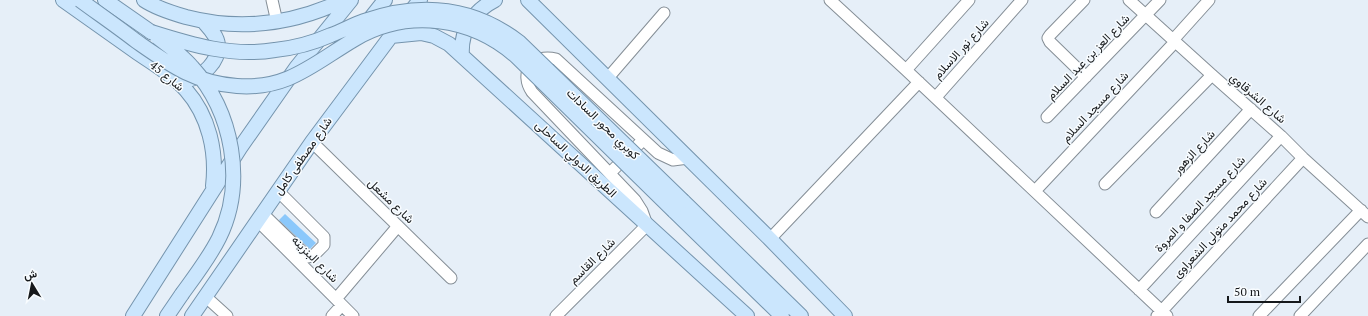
<svg xmlns="http://www.w3.org/2000/svg" width="1368" height="316" viewBox="0 0 1368 316" font-family="'PT Serif',Vazirmatn,serif">
	<rect width="100%" height="100%" fill="#e6eff8"/>
	<!-- shadow -->
	<path fill="#0003" d="M 285,215 L 315,243 L 303,254 L 274,226 Z"/>
	<!-- building -->
	<path fill="#8bc8fb" d="M 285,214 L 316,243 L 310,249 L 279,220 Z"/>
	<g fill="none" stroke-linecap="round" stroke-linejoin="round">
		<defs>
			<path id="minor" d="M 272,0 L 277,22
				M 830,0 L 906,70 L 1167,316
				M 1084,0 L 1050,35 L 1048,38 L 1050,42 L 1086,77
				M 1129,0 L 1212,75 L 1281,136 L 1303,158 L 1368,217
				M 1173,40 L 1209,0
				M 906,70 L 969,0
				M 607,79 L 664,13
				M 936,97 L 1022,0
				M 1047,117 L 1160,0
				M 312,142 L 451,278
				M 610,173 L 643,140
				M 1105,184 L 1212,75
				M 1035,191 L 1175,42
				M 1156,212 L 1251,109
				M 263,214 L 307,257 L 313,256 L 324,245 L 324,237 L 278,191
				M 258,221 L 353,316
				M 770,239 L 919,82
				M 1139,290 L 1281,136
				M 206,297 L 227,316
				M 336,299 L 398,226
				M 332,316 L 342,305
				M 556,316 L 647,225 L 642,211 L 635,200 L 532,92 C 519,73 532,53 556,59 L 658,153 L 673,160 L 688,158
				M 1157,316 L 1303,158
				M 1259,316 L 1361,210
				M 1300,316 L 1368,244"/>
			<path id="major" d="M 63,0 C 87,17 111,34 135,51 C 152,63 172,74 186,90 C 209,116 217,152 213,186
				M 105,0 L 151,32
				M 144,0 C 156,8 172,13 186,17 C 240,31 294,24 344,0
				M 528,0 L 770,239 L 845,316
				M 366,24 L 385,0
				M 391,36 L 421,33 L 434,36 L 449,44 L 747,316
				M 462,56 C 460,31 473,11 495,0
				M 188,80 C 203,76 219,62 218,45 C 217,35 209,28 203,21
				M 683,201 L 801,316
				M 674,211 L 782,316
				M 133,316 L 240,148 L 296,68 L 351,0
				M 167,316 L 182,294
				M 192,316 L 312,142 L 391,36 L 420,0"/>
		</defs>
		<!-- minor casing -->
		<use href="#minor" stroke="#858e96" stroke-width="13"/>
		<!-- major casing -->
		<use href="#major" stroke="#7594ad" stroke-width="16"/>
		<!-- minor -->
		<use href="#minor" stroke="#fff" stroke-width="11"/>
		<!-- major -->
		<use href="#major" stroke="#cbe6fd" stroke-width="14"/>
		<defs>
			<path id="major-bridge" d="M 80,0 C 99,14 118,27 136,41 C 169,64 194,83 237,86 C 288,90 314,63 355,39 C 408,8 472,17 517,57 L 674,211
				M 151,32 C 192,45 232,57 275,50 C 294,48 313,43 331,35 C 342,31 353,25 364,21 C 419,2 472,6 519,42 L 683,201
				M 157,37 C 169,46 182,55 192,67 C 233,112 246,183 219,238 C 209,258 195,276 182,294"/>
		</defs>
		<!-- major-bridge casing -->
		<use href="#major-bridge" stroke="#7594ad" stroke-width="16" stroke-linecap="butt"/>
		<!-- major-bridge -->
		<use href="#major-bridge" stroke="#cbe6fd" stroke-width="14"/>
	</g>
	<g text-anchor="middle" stroke-width="3" stroke-linejoin="round" paint-order="stroke">
		<!-- street labels -->
		<g font-size="12" fill="#15181b" stroke="#f8fcff">
			<text transform="translate(961 49) rotate(-48)" y="4">شارع نور الاسلام</text>
			<text transform="translate(1088 57) rotate(-46)" y="4">شارع العز بن عبد السلام</text>
			<text transform="translate(167 76) rotate(39)" y="4">شارع 45</text>
			<text transform="translate(1258 98) rotate(41)" y="4">شارع الشرقاوي</text>
			<text transform="translate(1095 107) rotate(-47)" y="4">شارع مسجد السلام</text>
			<text transform="translate(603 124) rotate(44)" y="4">كوبري محور السادات</text>
			<text transform="translate(1194 152) rotate(-47)" y="4">شارع الزهور</text>
			<text transform="translate(303 156) rotate(-55)" y="4">شارع مصطفى كامل</text>
			<text transform="translate(576 159) rotate(43)" y="4">الطريق الدولي الساحلى</text>
			<text transform="translate(391 201) rotate(44)" y="4">شارع مشعل</text>
			<text transform="translate(1200 204) rotate(-47)" y="4">شارع مسجد الصفا و المروة</text>
			<text transform="translate(1220 228) rotate(-47)" y="4">شارع محمد متولى الشعراوى</text>
			<text transform="translate(315 259) rotate(45)" y="4">شارع البنزينه</text>
			<text transform="translate(592 261) rotate(-45)" y="4">شارع القاسم</text>
		</g>
	</g>
	<!-- north arrow -->
	<g transform="translate(32 284) rotate(350)" stroke="#f8fcff" stroke-width="3" paint-order="stroke">
	<path d="M0-3L7 15L0 10L-7 15Z" fill="#15181b"/>
	<text y="-6" font-size="11" font-weight="bold" text-anchor="middle" fill="#15181b">ش</text>
	</g>
	<!-- scale -->
	<path d="M1228 296v6h72v-6" fill="none" stroke="#15181b" stroke-width="2"/>
	<text x="1234" y="296" font-size="12" fill="#15181b" stroke="#f8fcff" stroke-width="3" paint-order="stroke">50 m</text>
</svg>
